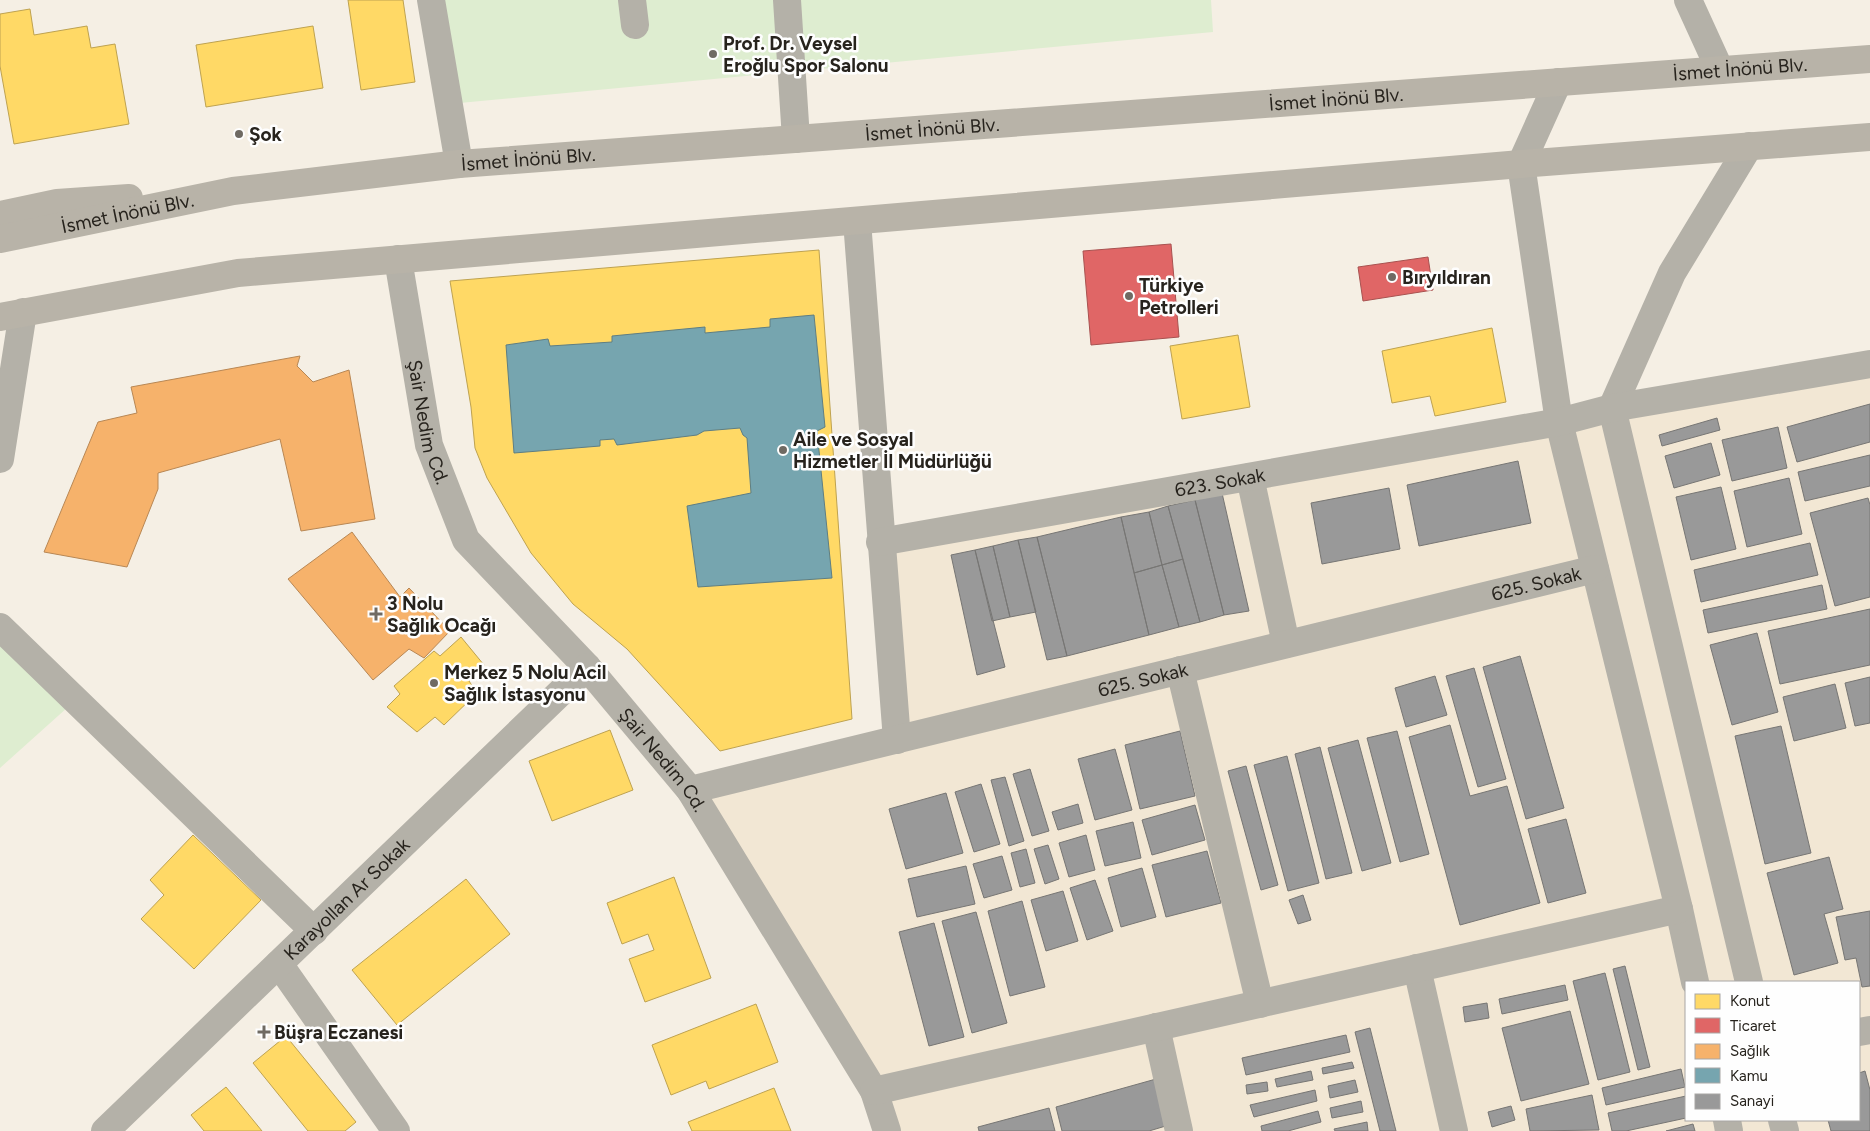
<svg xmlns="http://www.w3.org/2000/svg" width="1870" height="1131" viewBox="0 0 1870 1131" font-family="Figtree,sans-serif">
	<rect width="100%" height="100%" fill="#f5efe4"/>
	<!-- built -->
	<path fill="#f2e7d4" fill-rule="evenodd" d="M 1870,364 L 1870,1131 L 887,1131 L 690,790 L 897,740 L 880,542 ZM 1686,982 L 1859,982 L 1859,1120 L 1686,1120 Z"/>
	<!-- green -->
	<path fill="#deedd0" d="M 431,0 L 1211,0 L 1213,32 L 449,104 Z
		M 0,627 L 68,707 L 0,768 Z"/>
	<!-- homes -->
	<path fill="#ffd966" stroke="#bea250" d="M 348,0 L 403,0 L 415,82 L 361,90 Z
		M 30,9 L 34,35 L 87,26 L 91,48 L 115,44 L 129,124 L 14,144 L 0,66 L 0,14 Z
		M 313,26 L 323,88 L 206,107 L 196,45 Z
		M 819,250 L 852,719 L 720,751 L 627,649 L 573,604 L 531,553 L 487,478 L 475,448 L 471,407 L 450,281 Z
		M 1492,328 L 1506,402 L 1435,416 L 1430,396 L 1392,403 L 1382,351 Z
		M 1238,335 L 1250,407 L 1182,419 L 1170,346 Z
		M 461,637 L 484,665 L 469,681 L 477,693 L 444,725 L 435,717 L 417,732 L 387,707 L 400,694 L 394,686 L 434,651 L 440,656 Z
		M 610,730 L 633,790 L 552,821 L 529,761 Z
		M 193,835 L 261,900 L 194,969 L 141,919 L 164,895 L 150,880 Z
		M 674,877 L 711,978 L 645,1002 L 629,959 L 654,950 L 648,934 L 622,944 L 607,903 Z
		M 466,879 L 510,934 L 397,1025 L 352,970 Z
		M 756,1004 L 778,1062 L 709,1089 L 706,1081 L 671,1095 L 652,1045 Z
		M 286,1036 L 356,1122 L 345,1131 L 308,1131 L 253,1063 Z
		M 226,1087 L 262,1131 L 204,1131 L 191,1115 Z
		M 774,1088 L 791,1131 L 692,1131 L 688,1122 Z"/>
	<!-- shops -->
	<path fill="#e06666" stroke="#a85250" d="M 1171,244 L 1179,337 L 1091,345 L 1083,251 Z
		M 1428,257 L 1433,290 L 1363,301 L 1358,267 Z"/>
	<!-- health -->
	<path fill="#f6b26b" stroke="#b88754" d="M 300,356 L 297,366 L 313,382 L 349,370 L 375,519 L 301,531 L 280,439 L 158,473 L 158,489 L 127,567 L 44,552 L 98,422 L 137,413 L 131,387 Z
		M 352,532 L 400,597 L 409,588 L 450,631 L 424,658 L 409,649 L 373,680 L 288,579 Z"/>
	<!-- public -->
	<path fill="#76a5af" stroke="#5e7e83" d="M 814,315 L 825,427 L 817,431 L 832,578 L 698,587 L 687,506 L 751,493 L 747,438 L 743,435 L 740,428 L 704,431 L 697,435 L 617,445 L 614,439 L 600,440 L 600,446 L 514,453 L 506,345 L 548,339 L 550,346 L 612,342 L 612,336 L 705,327 L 705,333 L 770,327 L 770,319 Z"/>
	<!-- industry -->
	<path fill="#999" stroke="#777674" d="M 1870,404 L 1870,442 L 1797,462 L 1787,427 Z
		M 1717,418 L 1720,430 L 1662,446 L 1659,435 Z
		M 1778,427 L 1787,468 L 1732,481 L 1722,440 Z
		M 1711,443 L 1720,475 L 1674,488 L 1665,456 Z
		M 1870,455 L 1870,486 L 1805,501 L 1798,472 Z
		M 1518,461 L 1531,523 L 1419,546 L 1407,485 Z
		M 1789,478 L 1802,534 L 1747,547 L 1734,491 Z
		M 1721,487 L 1736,549 L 1691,560 L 1676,497 Z
		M 1389,488 L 1400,549 L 1322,564 L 1311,503 Z
		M 1222,493 L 1249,611 L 1224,615 L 1195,500 Z
		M 1868,498 L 1870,505 L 1870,597 L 1835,606 L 1810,513 Z
		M 1195,500 L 1224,615 L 1200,622 L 1168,506 Z
		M 1168,506 L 1183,559 L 1162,565 L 1149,512 Z
		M 1149,512 L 1162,565 L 1134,573 L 1121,517 Z
		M 1121,517 L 1149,635 L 1067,656 L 1037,537 Z
		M 1037,537 L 1067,656 L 1047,660 L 1018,540 Z
		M 1018,540 L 1036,612 L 1010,617 L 993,546 Z
		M 1810,543 L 1818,575 L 1701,602 L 1694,570 Z
		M 993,546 L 1010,617 L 992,621 L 975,550 Z
		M 975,550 L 1005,667 L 977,675 L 951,555 Z
		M 1183,559 L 1200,622 L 1179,627 L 1162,565 Z
		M 1162,565 L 1179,627 L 1149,635 L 1134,573 Z
		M 1822,585 L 1827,609 L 1708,633 L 1703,610 Z
		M 1870,609 L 1870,665 L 1780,684 L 1768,631 Z
		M 1757,633 L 1778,712 L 1732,725 L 1710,645 Z
		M 1520,656 L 1564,808 L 1526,819 L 1483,667 Z
		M 1474,668 L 1506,779 L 1478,787 L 1446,676 Z
		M 1435,676 L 1447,715 L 1406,727 L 1395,688 Z
		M 1870,677 L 1870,723 L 1855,726 L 1845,683 Z
		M 1835,684 L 1846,728 L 1794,741 L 1783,697 Z
		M 1450,725 L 1470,796 L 1507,786 L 1540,903 L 1460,925 L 1409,737 Z
		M 1781,726 L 1811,853 L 1765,864 L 1735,736 Z
		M 1180,731 L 1195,796 L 1140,809 L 1125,745 Z
		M 1397,731 L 1429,854 L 1400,862 L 1367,738 Z
		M 1358,740 L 1391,863 L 1362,871 L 1328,748 Z
		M 1320,747 L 1352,873 L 1326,879 L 1295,754 Z
		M 1115,749 L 1132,810 L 1095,820 L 1078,759 Z
		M 1287,756 L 1319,883 L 1288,891 L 1254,765 Z
		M 1246,766 L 1278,885 L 1261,890 L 1228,771 Z
		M 1030,769 L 1049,831 L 1032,836 L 1013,774 Z
		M 1005,777 L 1024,841 L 1009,846 L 991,780 Z
		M 981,784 L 1000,844 L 974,852 L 955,792 Z
		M 946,793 L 963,853 L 906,869 L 889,809 Z
		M 1078,804 L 1083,823 L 1058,830 L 1052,812 Z
		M 1195,805 L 1205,840 L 1152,855 L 1142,820 Z
		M 1566,819 L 1586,893 L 1548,903 L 1528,829 Z
		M 1133,822 L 1141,858 L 1105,866 L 1096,831 Z
		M 1086,835 L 1095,870 L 1069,877 L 1059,843 Z
		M 1048,845 L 1059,879 L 1045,884 L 1034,849 Z
		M 1026,849 L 1035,883 L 1020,887 L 1011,853 Z
		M 1207,851 L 1221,903 L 1166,917 L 1152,865 Z
		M 1002,856 L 1012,890 L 984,898 L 973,864 Z
		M 1829,857 L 1843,909 L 1824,914 L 1838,963 L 1794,975 L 1767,873 Z
		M 966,866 L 975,904 L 917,917 L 908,879 Z
		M 1142,868 L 1156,917 L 1121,927 L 1108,878 Z
		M 1095,880 L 1113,931 L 1087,940 L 1070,888 Z
		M 1063,891 L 1078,941 L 1046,951 L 1031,900 Z
		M 1303,895 L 1311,920 L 1298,924 L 1289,900 Z
		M 1022,901 L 1045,987 L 1010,996 L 988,911 Z
		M 1870,911 L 1870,986 L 1862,987 L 1856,958 L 1845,960 L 1836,917 Z
		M 976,912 L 1007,1023 L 972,1033 L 942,921 Z
		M 934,923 L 964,1037 L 929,1046 L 899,932 Z
		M 1625,966 L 1650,1067 L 1638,1070 L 1613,969 Z
		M 1605,973 L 1630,1072 L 1598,1080 L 1573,981 Z
		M 1565,985 L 1568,1000 L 1502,1014 L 1499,999 Z
		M 1487,1003 L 1489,1018 L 1465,1022 L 1463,1007 Z
		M 1570,1011 L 1589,1084 L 1521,1101 L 1502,1028 Z
		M 1370,1028 L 1396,1131 L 1380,1131 L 1355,1032 Z
		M 1346,1035 L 1350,1052 L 1246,1075 L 1242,1058 Z
		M 1352,1062 L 1354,1068 L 1323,1074 L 1322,1068 Z
		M 1681,1069 L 1685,1087 L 1606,1105 L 1602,1088 Z
		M 1311,1071 L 1313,1080 L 1277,1087 L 1275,1079 Z
		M 1865,1071 L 1870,1090 L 1870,1131 L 1831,1131 L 1828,1120 L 1859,1120 L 1859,1073 Z
		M 1156,1079 L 1169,1125 L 1149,1131 L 1062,1131 L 1056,1107 Z
		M 1355,1080 L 1358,1092 L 1330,1098 L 1328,1086 Z
		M 1267,1082 L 1268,1091 L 1247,1094 L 1246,1085 Z
		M 1315,1090 L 1317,1101 L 1254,1117 L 1250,1105 Z
		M 1592,1095 L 1599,1130 L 1530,1131 L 1526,1109 Z
		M 1686,1096 L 1686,1118 L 1626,1131 L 1612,1131 L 1608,1113 Z
		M 1361,1101 L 1363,1112 L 1332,1118 L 1330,1108 Z
		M 1511,1106 L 1515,1120 L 1492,1127 L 1488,1112 Z
		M 1049,1108 L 1055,1131 L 979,1131 L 978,1127 Z
		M 1318,1111 L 1321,1122 L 1288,1131 L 1262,1131 L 1261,1126 Z
		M 1367,1122 L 1368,1131 L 1335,1131 L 1334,1129 Z
		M 1693,1124 L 1695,1131 L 1666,1131 Z"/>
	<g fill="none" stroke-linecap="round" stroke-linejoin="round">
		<!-- minor -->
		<g stroke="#b4b1a8" stroke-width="28">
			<path d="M 431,0 L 459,164"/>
			<path d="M 632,0 L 635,25"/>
			<path d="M 787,0 L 796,139"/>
			<path d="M 1688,0 L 1720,70"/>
			<path d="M 1558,82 L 1521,164 L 1559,422 L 1679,909 L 1695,982"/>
			<path d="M 1749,146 L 1672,273 L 1612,408 L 1749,982"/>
			<path d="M 857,221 L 897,740"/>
			<path id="s1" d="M 398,259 L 429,445 L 466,540 L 587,667 L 690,790 L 874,1091 L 887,1131"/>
			<path d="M 0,459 L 23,312"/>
			<path d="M 1250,477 L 1286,644"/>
			<path id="s2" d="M 880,542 L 1559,422 L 1612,408 L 1870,364"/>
			<path d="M 0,627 L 314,931"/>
			<path d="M 1180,670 L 1260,1004"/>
			<path id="s3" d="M 690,790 L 1595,569"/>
			<path d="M 279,964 L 396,1131"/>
			<path d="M 1417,968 L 1454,1131"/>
			<path d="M 1156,1027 L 1179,1131"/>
			<path d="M 1859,1032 L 1870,1030"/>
			<path d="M 874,1091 L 1679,909"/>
			<path d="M 1727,1120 L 1729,1131"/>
			<path d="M 1782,1120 L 1785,1131"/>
			<path id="s4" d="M 105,1131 L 587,667"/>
		</g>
		<!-- major -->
		<g stroke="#b8b3a8" stroke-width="28">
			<path d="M 0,215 L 57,203 L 129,198"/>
			<path id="s5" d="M 0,239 L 233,191 L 459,164 L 1870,59"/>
			<path d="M 0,317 L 238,273 L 1521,164 L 1870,137"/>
		</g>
	</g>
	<!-- markers -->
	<g fill="#6f6a63" stroke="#fefefe" stroke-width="2">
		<circle cx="713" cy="54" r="5"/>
		<circle cx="239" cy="134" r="5"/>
		<circle cx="1392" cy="277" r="5"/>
		<circle cx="1129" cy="296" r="5"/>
		<circle cx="783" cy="450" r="5"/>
		<path d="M373.5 606.5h5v5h5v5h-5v5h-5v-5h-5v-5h5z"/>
		<circle cx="434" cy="683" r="5"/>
		<path d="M261.5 1024.5h5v5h5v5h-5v5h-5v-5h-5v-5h5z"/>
	</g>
	<g text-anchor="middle" stroke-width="5" stroke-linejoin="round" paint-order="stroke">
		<!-- poi labels -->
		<g font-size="19" font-weight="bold" fill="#27231d" stroke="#fefefe" text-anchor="start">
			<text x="723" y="50">Prof. Dr. Veysel<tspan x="723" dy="22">Eroğlu Spor Salonu</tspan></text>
			<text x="249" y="141">Şok</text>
			<text x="1402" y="284">Bıryıldıran</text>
			<text x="1139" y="292">Türkiye<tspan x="1139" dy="22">Petrolleri</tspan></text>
			<text x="793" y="446">Aile ve Sosyal<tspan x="793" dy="22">Hizmetler İl Müdürlüğü</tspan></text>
			<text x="387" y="610">3 Nolu<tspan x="387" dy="22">Sağlık Ocağı</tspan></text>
			<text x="444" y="679">Merkez 5 Nolu Acil<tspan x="444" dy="22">Sağlık İstasyonu</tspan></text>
			<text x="274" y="1039">Büşra Eczanesi</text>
		</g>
		<!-- street labels -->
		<g font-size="19" fill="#27231d" stroke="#fefefe">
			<text dy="7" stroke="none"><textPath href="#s5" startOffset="1750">İsmet İnönü Blv.</textPath></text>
			<text dy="7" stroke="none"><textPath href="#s5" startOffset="1345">İsmet İnönü Blv.</textPath></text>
			<text dy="7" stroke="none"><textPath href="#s5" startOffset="940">İsmet İnönü Blv.</textPath></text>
			<text dy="7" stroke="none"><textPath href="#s5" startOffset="535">İsmet İnönü Blv.</textPath></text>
			<text dy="7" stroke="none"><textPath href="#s5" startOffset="130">İsmet İnönü Blv.</textPath></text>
			<text dy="7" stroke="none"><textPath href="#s1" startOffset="166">Şair Nedim Cd.</textPath></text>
			<text dy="7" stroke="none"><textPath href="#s2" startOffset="345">623. Sokak</textPath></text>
			<text dy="7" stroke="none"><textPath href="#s3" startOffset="871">625. Sokak</textPath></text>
			<text dy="7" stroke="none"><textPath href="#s3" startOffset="466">625. Sokak</textPath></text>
			<text dy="7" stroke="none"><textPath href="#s1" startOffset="586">Şair Nedim Cd.</textPath></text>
			<text dy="7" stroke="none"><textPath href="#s4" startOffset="335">Karayollan Ar Sokak</textPath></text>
		</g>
	</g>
	<!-- legend -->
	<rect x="1685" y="981" width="175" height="140" fill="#fefefe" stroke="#a8a6a4"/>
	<rect x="1695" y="994" width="25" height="15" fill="#ffd966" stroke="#a8a6a4"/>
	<text x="1730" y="1006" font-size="15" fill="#27231d">Konut</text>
	<rect x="1695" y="1018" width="25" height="15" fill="#e06666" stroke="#a8a6a4"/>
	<text x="1730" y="1031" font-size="15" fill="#27231d">Ticaret</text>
	<rect x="1695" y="1044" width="25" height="15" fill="#f6b26b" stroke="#a8a6a4"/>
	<text x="1730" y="1056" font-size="15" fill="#27231d">Sağlık</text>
	<rect x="1695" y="1068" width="25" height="15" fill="#76a5af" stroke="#a8a6a4"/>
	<text x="1730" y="1081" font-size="15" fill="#27231d">Kamu</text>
	<rect x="1695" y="1094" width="25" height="15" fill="#999999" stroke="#a8a6a4"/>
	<text x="1730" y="1106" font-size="15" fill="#27231d">Sanayi</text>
</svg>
